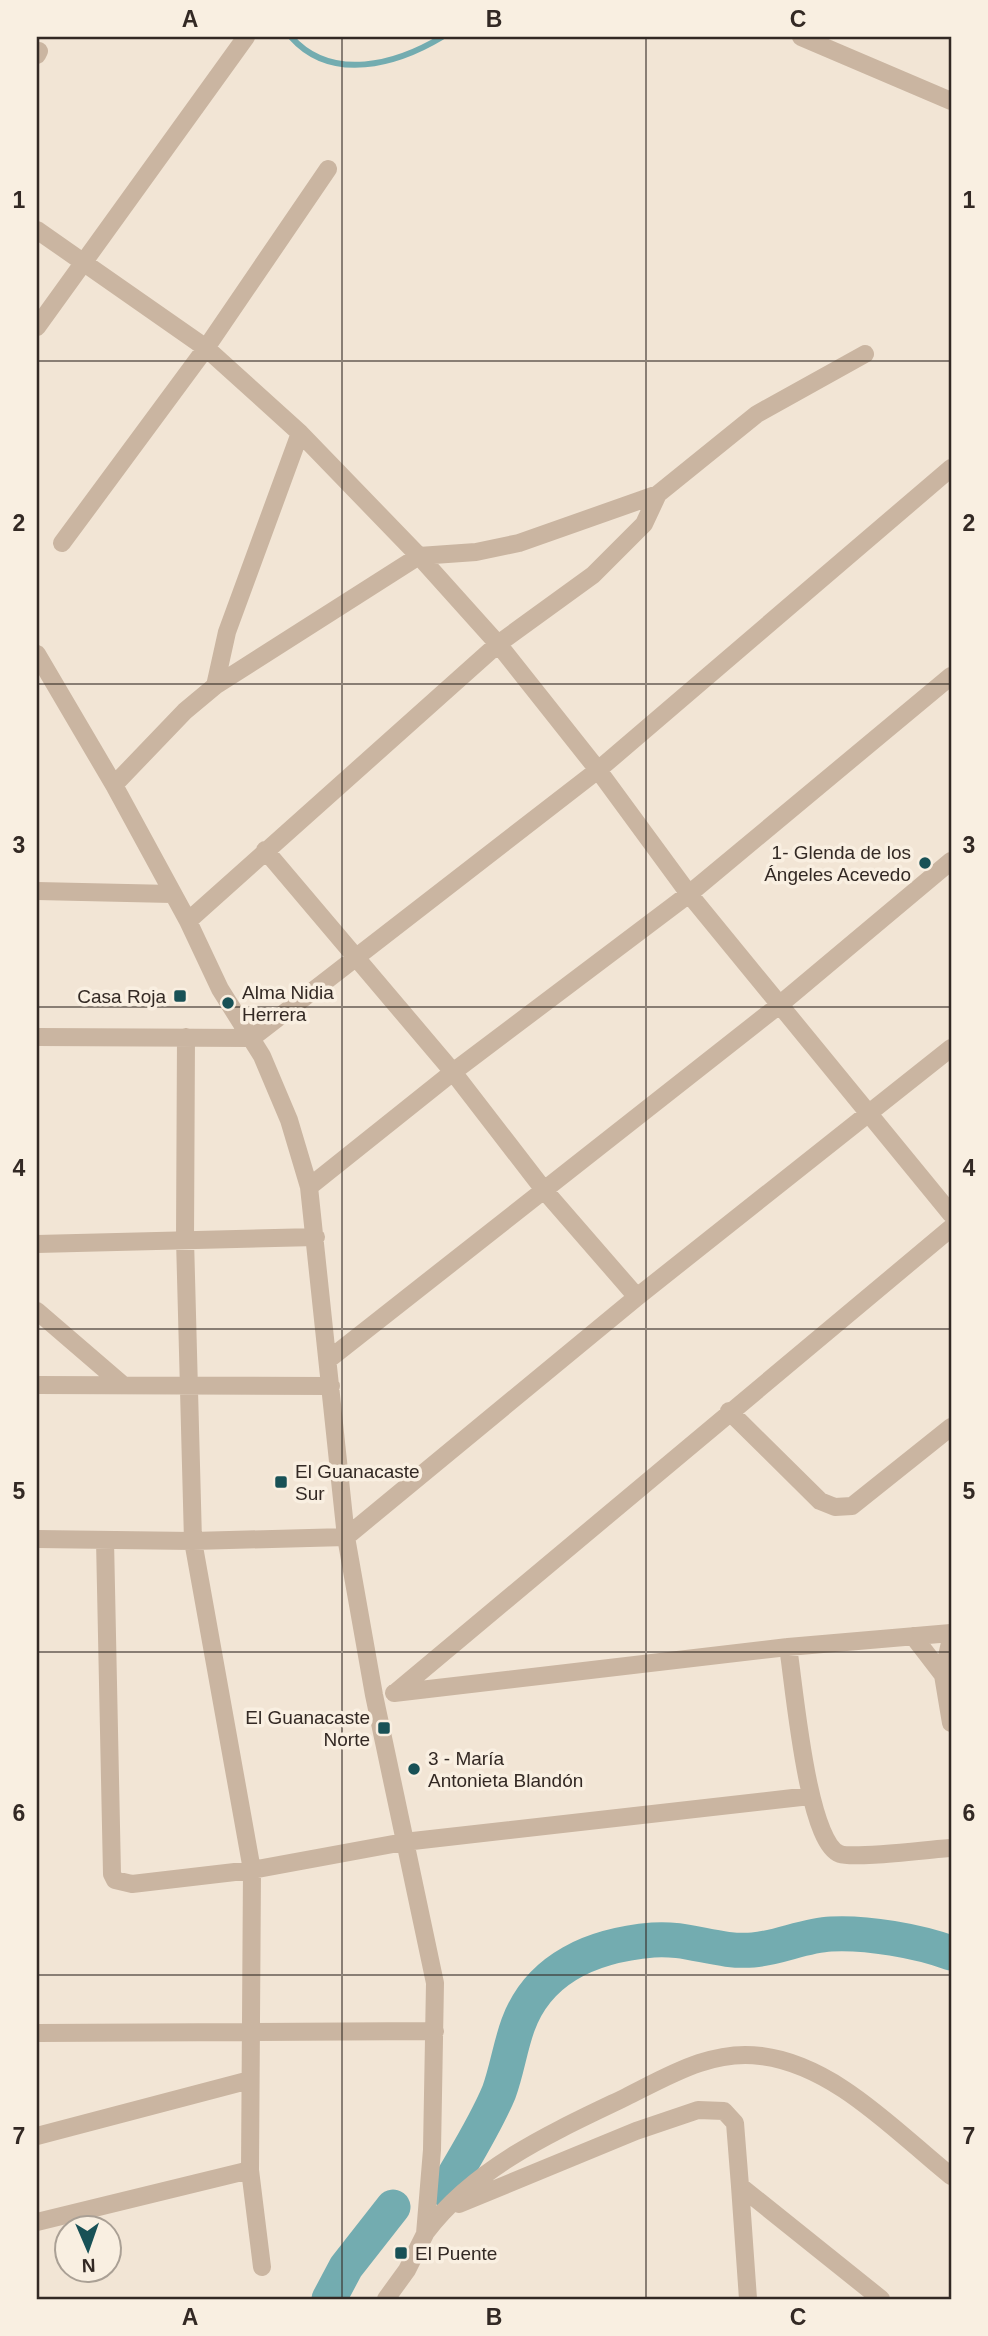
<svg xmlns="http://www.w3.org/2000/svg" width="988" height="2336" viewBox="0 0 988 2336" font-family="Arial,sans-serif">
	<rect width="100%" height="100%" fill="#f2e5d5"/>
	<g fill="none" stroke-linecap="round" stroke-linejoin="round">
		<!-- stream -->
		<path stroke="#73acb0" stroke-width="6" d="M 291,37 C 332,83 397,64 442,37"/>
		<!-- river -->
		<path stroke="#73acb0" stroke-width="35" d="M 446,2190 C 464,2158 485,2126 499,2092 C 507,2070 510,2047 518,2025 C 539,1967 594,1945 653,1940 C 687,1937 718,1953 753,1950 C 779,1948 805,1935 831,1934 C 867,1932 918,1941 951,1953
			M 329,2299 L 346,2267 L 393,2207"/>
		<!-- minor -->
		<path stroke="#cab5a1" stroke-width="18" d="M 801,37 L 951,101
			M 37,55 L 39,51
			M 37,230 L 206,348 L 300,433 L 419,556 L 476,552 L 519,543 L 658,494
			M 37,327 L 246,37
			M 62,543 L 206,348 L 328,169
			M 37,654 L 114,785 L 188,921 L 220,989 L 262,1056 L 289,1120 L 309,1187 L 346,1537 L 374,1695 L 435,1983 L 432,2150 L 425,2234 L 407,2270 L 386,2299
			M 215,686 L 227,632 L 300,433
			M 114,785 L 185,711 L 215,686 L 419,556 L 498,644 L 598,770 L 689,894 L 951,1214
			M 265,850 L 453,1072 L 544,1190 L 637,1297
			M 37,891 L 172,894
			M 188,921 L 498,644 L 593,575 L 644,524 L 658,494 L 757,414 L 865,354
			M 37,1037 L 252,1038 L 598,770 L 951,468
			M 186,1037 L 185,1239 L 193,1541 L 252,1870 L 404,1842 L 810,1796
			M 309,1187 L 453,1072 L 689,894 L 951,676
			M 37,1244 L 316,1237
			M 37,1311 L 123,1385
			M 328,1360 L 778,1006 L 951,861
			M 37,1385 L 331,1386
			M 729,1411 L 820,1501 L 835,1507 L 852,1506 L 951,1427
			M 37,1539 L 193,1541 L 346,1537 L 637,1297 L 951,1048
			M 105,1540 L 112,1874 L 115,1880 L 132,1884 L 252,1870 L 250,2170 L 262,2267
			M 913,1636 L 943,1675
			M 951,1638 L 943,1675 L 951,1723
			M 788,1647 C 794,1683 807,1843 840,1854 C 854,1859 931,1849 951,1848
			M 394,1693 L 788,1647 L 951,1633
			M 395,1693 L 951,1228
			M 37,2033 L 435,2031
			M 37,2136 L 250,2080
			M 740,2186 L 748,2299
			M 459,2204 L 636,2131 L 698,2110 L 724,2111 L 735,2123 L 740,2186 L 881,2299
			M 37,2222 L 250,2170
			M 426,2232 C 476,2166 553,2132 626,2097 C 668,2076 712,2049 761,2056 C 835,2065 896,2132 951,2176"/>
	</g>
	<!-- grid -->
	<path fill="none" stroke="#332924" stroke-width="2" stroke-opacity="0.55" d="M 342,37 L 342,2299M 646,37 L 646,2299M 37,361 L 951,361M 37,684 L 951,684M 37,1007 L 951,1007M 37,1329 L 951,1329M 37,1652 L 951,1652M 37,1975 L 951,1975"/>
	<!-- markers -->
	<g fill="#185156" stroke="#f9efe1" stroke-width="2.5">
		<circle cx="925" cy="863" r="7"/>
		<rect x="173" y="989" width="14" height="14" rx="3.5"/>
		<circle cx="228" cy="1003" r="7"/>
		<rect x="274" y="1475" width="14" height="14" rx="3.5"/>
		<rect x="377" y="1721" width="14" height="14" rx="3.5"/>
		<circle cx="414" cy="1769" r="7"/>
		<rect x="394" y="2246" width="14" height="14" rx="3.5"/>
	</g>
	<g text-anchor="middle" stroke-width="7" stroke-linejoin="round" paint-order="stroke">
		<!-- poi labels -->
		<g font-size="19" fill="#332924" stroke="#f9efe1" text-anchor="start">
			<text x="911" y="859" text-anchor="end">1- Glenda de los<tspan x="911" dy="22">Ángeles Acevedo</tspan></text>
			<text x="242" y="999">Alma Nidia<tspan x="242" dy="22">Herrera</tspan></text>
			<text x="166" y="1003" text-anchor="end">Casa Roja</text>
			<text x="295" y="1478">El Guanacaste<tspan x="295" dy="22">Sur</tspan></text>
			<text x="370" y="1724" text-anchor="end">El Guanacaste<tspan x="370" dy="22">Norte</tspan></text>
			<text x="428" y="1765">3 - María<tspan x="428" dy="22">Antonieta Blandón</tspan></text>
			<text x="415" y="2260">El Puente</text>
		</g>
	</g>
	<!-- border -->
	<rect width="988" height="2336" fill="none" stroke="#f9efe1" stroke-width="77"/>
	<!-- north arrow -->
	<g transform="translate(88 2249) rotate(178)"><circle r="33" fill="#f9efe1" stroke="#aaa095" stroke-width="2"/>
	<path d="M0-5L12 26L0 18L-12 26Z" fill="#185156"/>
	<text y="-10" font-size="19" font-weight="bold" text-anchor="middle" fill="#332924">N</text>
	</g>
	<rect x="38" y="38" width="912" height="2260" fill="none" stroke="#332924" stroke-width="2.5"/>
	<g font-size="23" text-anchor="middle" font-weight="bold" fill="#332924">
		<text x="190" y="27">A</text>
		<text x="494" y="27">B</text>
		<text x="798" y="27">C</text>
		<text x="19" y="208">1</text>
		<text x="969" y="208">1</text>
		<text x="19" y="531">2</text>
		<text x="969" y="531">2</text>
		<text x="19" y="853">3</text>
		<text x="969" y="853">3</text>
		<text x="19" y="1176">4</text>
		<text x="969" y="1176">4</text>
		<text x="19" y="1499">5</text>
		<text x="969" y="1499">5</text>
		<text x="19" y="1821">6</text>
		<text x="969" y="1821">6</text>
		<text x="19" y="2144">7</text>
		<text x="969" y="2144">7</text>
		<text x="190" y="2325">A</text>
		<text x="494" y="2325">B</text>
		<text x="798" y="2325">C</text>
	</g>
</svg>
